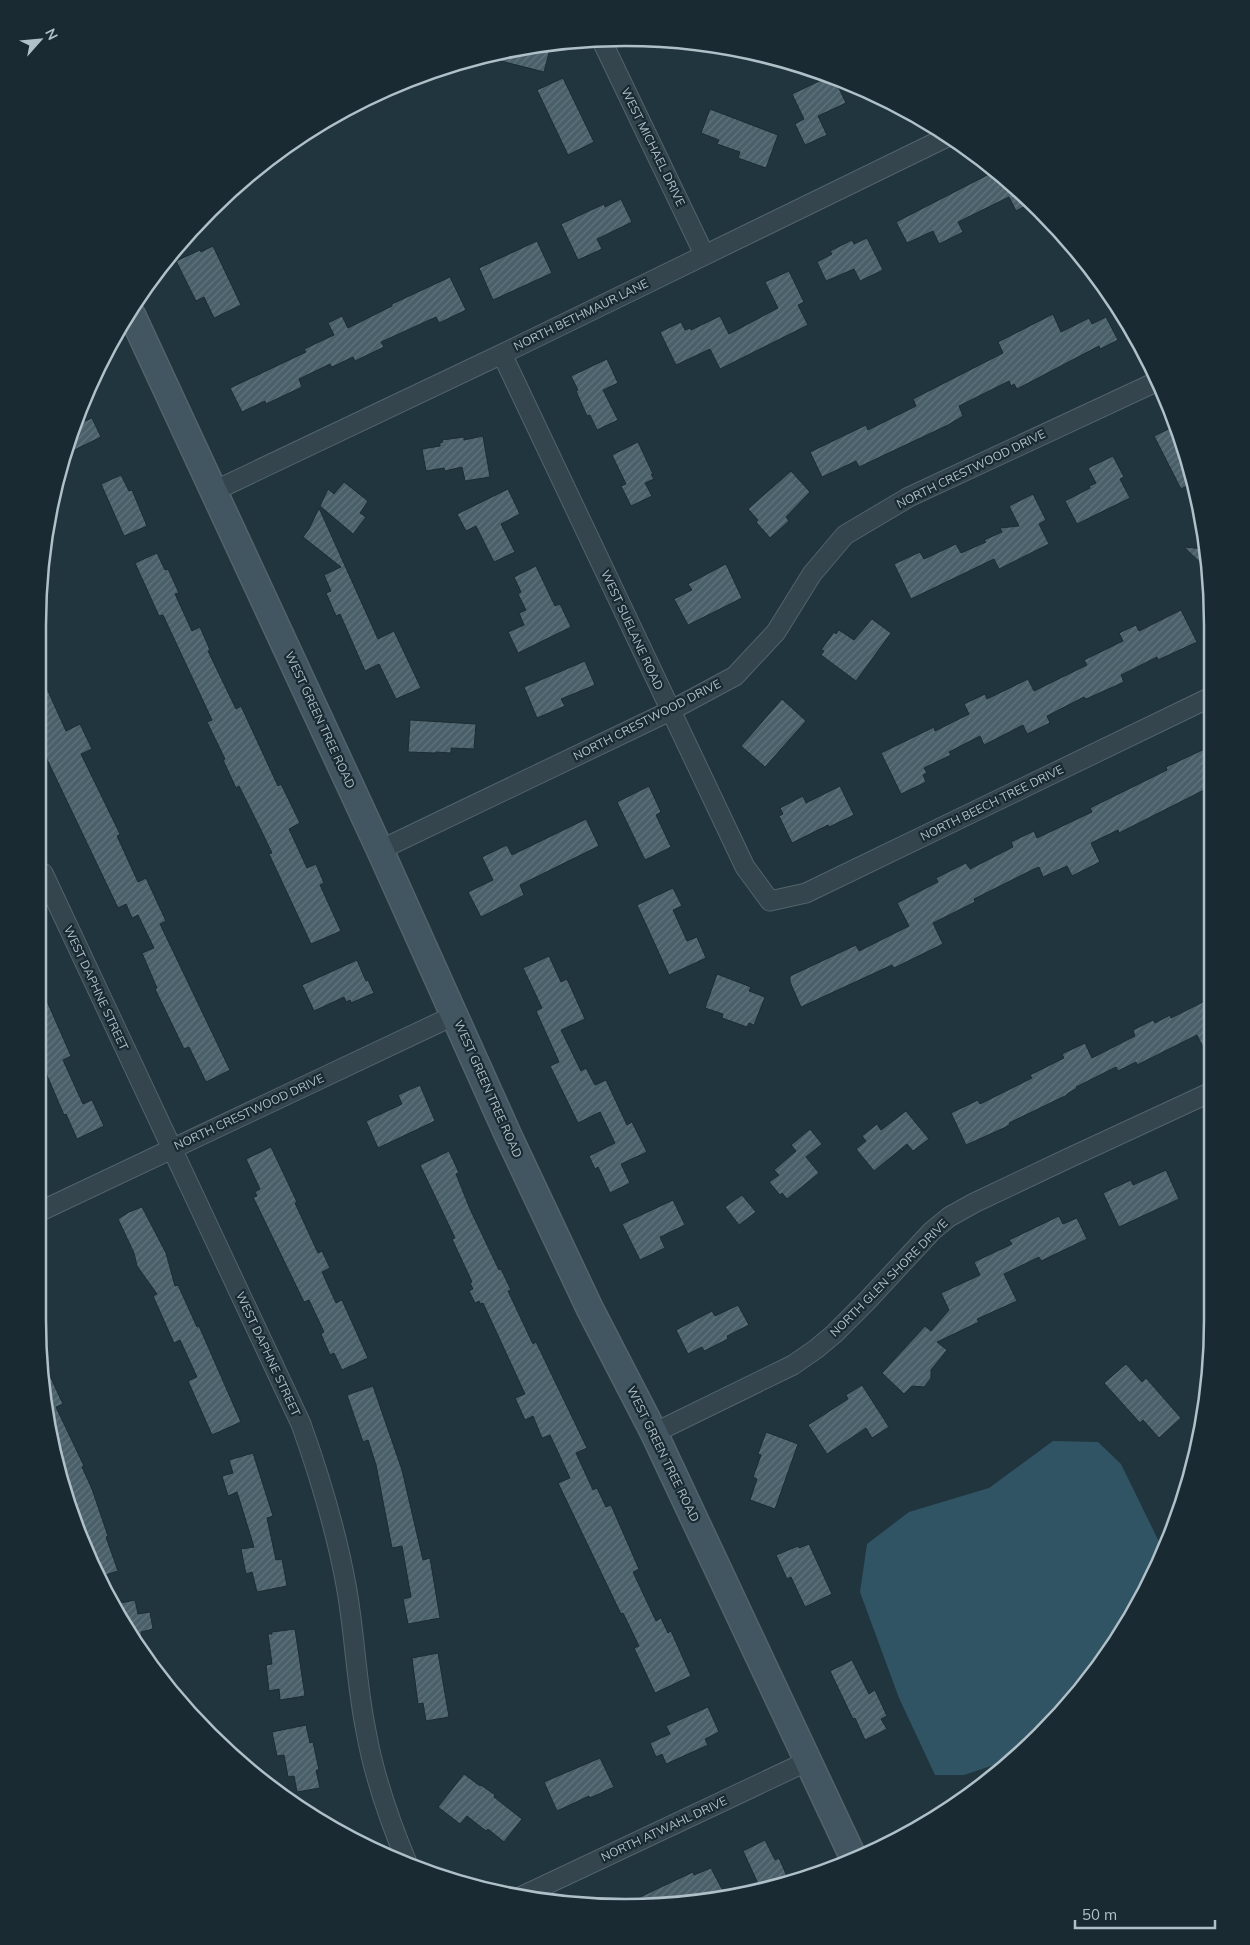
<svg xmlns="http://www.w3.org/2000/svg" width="1250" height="1945" viewBox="0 0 1250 1945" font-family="Mulish,sans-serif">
	<defs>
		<pattern id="building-hatch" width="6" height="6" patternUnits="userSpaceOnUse" patternTransform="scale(1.25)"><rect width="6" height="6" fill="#495f69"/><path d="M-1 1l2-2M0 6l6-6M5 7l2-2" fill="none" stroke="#61747d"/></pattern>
	</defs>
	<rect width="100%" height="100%" fill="#20353e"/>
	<!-- water -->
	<path fill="#315464" d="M 1053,1441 L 1098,1442 L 1121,1464 L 1164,1552 L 1114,1646 L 1067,1707 L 1006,1761 L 964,1775 L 935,1775 L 899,1698 L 860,1592 L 867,1544 L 909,1512 L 989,1488 Z"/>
	<!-- building -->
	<path fill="url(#building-hatch)" stroke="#1c2c34" d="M 551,45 L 544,72 L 481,56 L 545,46 Z
		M 830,76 L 834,78 L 846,103 L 818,116 L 827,135 L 805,145 L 795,124 L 804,119 L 792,94 Z
		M 563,78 L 594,142 L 568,155 L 537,90 Z
		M 710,109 L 778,135 L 766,168 L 738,158 L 740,152 L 717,144 L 719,140 L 701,133 Z
		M 995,171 L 1012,183 L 1031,203 L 1016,211 L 1009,197 L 958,222 L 963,232 L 939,244 L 933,231 L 907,243 L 896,222 Z
		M 621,199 L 632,222 L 597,239 L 602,249 L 578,260 L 561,224 L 604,204 L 605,207 Z
		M 867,238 L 883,270 L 860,281 L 854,269 L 826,281 L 817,262 L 832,254 L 830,251 L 852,240 L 854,244 Z
		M 537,241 L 552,273 L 493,300 L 479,268 Z
		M 213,246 L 241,305 L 214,318 L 204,297 L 196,301 L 176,261 L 200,250 L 201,252 Z
		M 789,271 L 804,302 L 798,305 L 808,325 L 720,369 L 710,349 L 676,365 L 660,332 L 681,322 L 685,330 L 690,328 L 691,330 L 720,316 L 729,334 L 778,308 L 765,282 Z
		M 450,277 L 466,310 L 439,323 L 436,317 L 381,342 L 384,347 L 355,361 L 353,357 L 332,367 L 330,364 L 299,379 L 302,387 L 266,404 L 265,401 L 242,412 L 230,388 L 306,352 L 304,349 L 334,335 L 328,323 L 342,316 L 348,328 L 392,306 L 392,304 Z
		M 1053,314 L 1061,332 L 1089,318 L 1092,324 L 1106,317 L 1118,340 L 1100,349 L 1099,346 L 1017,389 L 1014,384 L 1011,386 L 1009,381 L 959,406 L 963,416 L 948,425 L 859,467 L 856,461 L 822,477 L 810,452 L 866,425 L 868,430 L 916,406 L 913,399 L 1003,353 L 998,342 Z
		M 607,359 L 618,383 L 603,390 L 618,420 L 597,430 L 590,415 L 587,416 L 576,391 L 578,390 L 571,376 Z
		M 81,411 L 85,421 L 92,418 L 101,437 L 64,455 Z
		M 1175,426 L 1193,473 L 1194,482 L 1181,489 L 1154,436 Z
		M 483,436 L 490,477 L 465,481 L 462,467 L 445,471 L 444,468 L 426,471 L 422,449 L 440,446 L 440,443 L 443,442 L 442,440 L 464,437 L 464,440 Z
		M 638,442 L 653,474 L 651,474 L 654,479 L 645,483 L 652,496 L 631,506 L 621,486 L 626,484 L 612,455 Z
		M 1113,456 L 1124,477 L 1120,479 L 1130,498 L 1077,524 L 1065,501 L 1090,488 L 1089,486 L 1096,483 L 1088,468 Z
		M 791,471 L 810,492 L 786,517 L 789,521 L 770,538 L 756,522 L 758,520 L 748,509 Z
		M 121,475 L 129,491 L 132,490 L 147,526 L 124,536 L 101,484 Z
		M 344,482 L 368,501 L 360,513 L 366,517 L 353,534 L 320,506 L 328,489 L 334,494 Z
		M 508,489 L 520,514 L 501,524 L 515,552 L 494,562 L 476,526 L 466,531 L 457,514 Z
		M 1033,494 L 1046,520 L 1039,524 L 1049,544 L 999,569 L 994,559 L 911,599 L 894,564 L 920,552 L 924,559 L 956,544 L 961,553 L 986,542 L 984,540 L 1002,532 L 1000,528 L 1019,526 L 1009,506 Z
		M 319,508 L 378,639 L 394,631 L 421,688 L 396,699 L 379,664 L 365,671 L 340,614 L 336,616 L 326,593 L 331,591 L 324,575 L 341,567 L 303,537 L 309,529 Z
		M 1184,547 L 1205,549 L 1208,570 Z
		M 157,553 L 165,570 L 168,569 L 179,593 L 175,594 L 192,631 L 200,627 L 210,650 L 208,651 L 236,709 L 241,706 L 278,786 L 281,784 L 300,823 L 289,829 L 307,868 L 316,864 L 324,883 L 320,885 L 341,931 L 311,944 L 269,854 L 272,853 L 260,828 L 239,786 L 236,788 L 223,760 L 225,759 L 207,722 L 212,720 L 163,615 L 159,616 L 135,563 Z
		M 726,564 L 742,598 L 688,625 L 674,599 L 692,590 L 688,584 Z
		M 536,566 L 555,606 L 560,604 L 571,627 L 518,653 L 508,632 L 524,625 L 519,613 L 526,610 L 518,594 L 521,592 L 514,577 Z
		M 1181,610 L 1197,642 L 1158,660 L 1157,657 L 1121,675 L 1124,682 L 1086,699 L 1084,697 L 1047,716 L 1050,723 L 1027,734 L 1023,725 L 984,745 L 980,736 L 949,752 L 951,755 L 924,768 L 927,773 L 923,775 L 926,782 L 901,794 L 881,753 L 934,727 L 935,731 L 969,714 L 964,704 L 985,694 L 987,699 L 1028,679 L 1034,691 L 1087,665 L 1084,660 L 1123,641 L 1119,633 L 1136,625 L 1139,631 Z
		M 872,619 L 891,633 L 856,681 L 821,655 L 824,651 L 821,650 L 834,632 L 836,634 L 839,630 L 854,640 Z
		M 585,661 L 595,685 L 561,699 L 565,706 L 537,718 L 524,687 Z
		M 43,680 L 66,731 L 80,724 L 92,749 L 81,754 L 120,834 L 117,836 L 138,882 L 146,878 L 166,921 L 160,924 L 230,1070 L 206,1082 L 189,1047 L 184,1049 L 155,989 L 157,988 L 142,953 L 154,948 L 138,915 L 132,918 L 126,904 L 118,908 L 43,751 Z
		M 782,699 L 806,721 L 765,767 L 741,746 Z
		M 410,720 L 476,724 L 474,749 L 451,748 L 451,753 L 436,752 L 436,753 L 408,752 Z
		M 1211,746 L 1210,787 L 1119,833 L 1118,830 L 1091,843 L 1100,862 L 1072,876 L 1067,866 L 1043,877 L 1039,867 L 1032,870 L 974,899 L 975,902 L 933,923 L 943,944 L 894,968 L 892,965 L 801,1007 L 790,982 L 790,976 L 856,945 L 859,951 L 909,926 L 897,903 L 938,882 L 936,878 L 966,863 L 970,869 L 1013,847 L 1011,842 L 1034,831 L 1037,838 L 1092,812 L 1090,808 L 1167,770 L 1166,767 Z
		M 649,786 L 661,812 L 656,815 L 671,847 L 645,860 L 617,802 Z
		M 840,786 L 854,815 L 829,827 L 828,825 L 792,843 L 779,816 L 783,814 L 780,808 L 803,796 L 806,803 Z
		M 586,819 L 599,846 L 520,885 L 524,895 L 481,917 L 468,892 L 493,880 L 482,857 L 507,845 L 512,855 Z
		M 673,888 L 682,906 L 673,910 L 687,941 L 697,937 L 706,958 L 669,975 L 637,905 Z
		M 549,956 L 561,982 L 567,979 L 585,1019 L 561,1030 L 581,1071 L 586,1068 L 595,1085 L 606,1080 L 627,1125 L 632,1122 L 647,1152 L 621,1164 L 630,1183 L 610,1193 L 598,1167 L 595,1169 L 589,1156 L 615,1143 L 600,1112 L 578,1123 L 550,1066 L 559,1062 L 536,1011 L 542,1008 L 523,968 Z
		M 357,960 L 366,981 L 368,980 L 374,993 L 351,1003 L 350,1000 L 346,1002 L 344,997 L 314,1011 L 302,985 Z
		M 717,974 L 751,987 L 749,991 L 765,997 L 754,1025 L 749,1023 L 747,1027 L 722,1018 L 723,1014 L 705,1008 Z
		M 43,992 L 71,1056 L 63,1060 L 83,1104 L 92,1100 L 104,1126 L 77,1139 L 66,1114 L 64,1115 L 43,1066 Z
		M 1209,999 L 1209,1060 L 1197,1035 L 1137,1065 L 1136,1062 L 1118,1071 L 1116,1067 L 1076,1087 L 1077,1088 L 1067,1094 L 1067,1095 L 1009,1123 L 1010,1124 L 1006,1127 L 966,1145 L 951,1113 L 978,1100 L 980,1104 L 1032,1078 L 1030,1075 L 1064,1058 L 1062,1054 L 1085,1043 L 1092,1058 L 1135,1036 L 1133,1030 L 1153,1020 L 1155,1023 L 1170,1015 L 1171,1018 Z
		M 420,1085 L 435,1121 L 378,1148 L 366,1121 L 402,1104 L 398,1095 Z
		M 906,1111 L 929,1139 L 913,1151 L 907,1144 L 874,1171 L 856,1149 L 866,1141 L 862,1136 L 877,1124 L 881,1130 Z
		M 810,1129 L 822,1144 L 806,1157 L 819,1173 L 787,1199 L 782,1193 L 780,1195 L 769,1182 L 779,1175 L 774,1170 L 796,1151 L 791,1145 Z
		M 271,1147 L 297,1202 L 295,1203 L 318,1253 L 322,1251 L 330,1268 L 322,1272 L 336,1303 L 342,1300 L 368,1358 L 342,1370 L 334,1353 L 330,1355 L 321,1334 L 324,1332 L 309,1300 L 304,1302 L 253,1197 L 257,1196 L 255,1192 L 260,1189 L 246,1159 Z
		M 449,1151 L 459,1173 L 456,1174 L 470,1209 L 499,1270 L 501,1269 L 511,1290 L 508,1291 L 533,1344 L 536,1342 L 587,1448 L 576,1453 L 593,1490 L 597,1488 L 606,1507 L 611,1505 L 639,1569 L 633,1572 L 656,1621 L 661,1618 L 668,1633 L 671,1631 L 691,1676 L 655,1693 L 634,1648 L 639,1646 L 623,1613 L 621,1614 L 558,1483 L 570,1478 L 550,1435 L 542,1438 L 533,1416 L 525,1420 L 515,1398 L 525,1394 L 483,1303 L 480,1304 L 479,1301 L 475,1303 L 469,1291 L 473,1289 L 470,1283 L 472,1282 L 452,1239 L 455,1238 L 420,1165 Z
		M 1166,1170 L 1179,1199 L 1119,1227 L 1103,1193 L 1131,1180 L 1133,1185 Z
		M 742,1195 L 756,1212 L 739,1225 L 725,1207 Z
		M 673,1200 L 685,1225 L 660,1237 L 665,1248 L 640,1260 L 622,1224 Z
		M 142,1207 L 166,1253 L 175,1286 L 178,1285 L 197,1327 L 199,1326 L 241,1422 L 212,1435 L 188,1381 L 197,1377 L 180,1340 L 174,1343 L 153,1296 L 157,1294 L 137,1266 L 134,1253 L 118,1219 L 129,1212 Z
		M 1059,1216 L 1063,1224 L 1077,1218 L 1087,1239 L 1041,1261 L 1039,1257 L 1004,1274 L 1017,1301 L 977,1319 L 979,1322 L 937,1342 L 947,1350 L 931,1370 L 931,1378 L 924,1387 L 912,1386 L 904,1394 L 882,1373 L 925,1326 L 931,1331 L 949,1310 L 941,1293 L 980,1275 L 974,1262 L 1012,1244 L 1009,1240 Z
		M 738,1305 L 749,1325 L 727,1336 L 728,1339 L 704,1351 L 702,1347 L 688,1354 L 676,1330 L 712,1311 L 715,1316 Z
		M 43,1361 L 63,1404 L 56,1407 L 84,1466 L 82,1467 L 92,1489 L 108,1536 L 106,1537 L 118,1571 L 102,1576 L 79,1530 L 81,1530 L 71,1499 L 68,1500 L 65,1493 L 43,1397 Z
		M 1126,1364 L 1142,1382 L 1146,1378 L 1181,1418 L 1159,1438 L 1143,1420 L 1140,1423 L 1104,1383 Z
		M 862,1385 L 889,1427 L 872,1438 L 866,1428 L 827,1454 L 808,1425 L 848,1399 L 846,1395 Z
		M 373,1386 L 402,1470 L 423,1560 L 430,1558 L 440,1618 L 408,1624 L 403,1599 L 411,1597 L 402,1546 L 392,1548 L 376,1465 L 368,1440 L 363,1442 L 347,1395 Z
		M 766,1432 L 798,1444 L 775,1509 L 750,1500 L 757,1479 L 753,1477 L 761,1455 L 758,1454 Z
		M 253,1453 L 273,1516 L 267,1518 L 276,1560 L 282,1559 L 287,1586 L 257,1592 L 252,1572 L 246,1574 L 241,1549 L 254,1547 L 237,1492 L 228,1496 L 222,1476 L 233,1473 L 229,1460 Z
		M 809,1544 L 832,1594 L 805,1607 L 791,1577 L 787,1579 L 776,1555 L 798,1546 L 799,1548 Z
		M 135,1600 L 138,1614 L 150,1612 L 153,1629 L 141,1632 L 145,1654 L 143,1655 L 137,1647 L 116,1604 Z
		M 295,1629 L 305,1696 L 280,1700 L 279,1689 L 269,1691 L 266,1665 L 272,1664 L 268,1634 L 272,1634 L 272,1632 Z
		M 438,1653 L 449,1717 L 426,1721 L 423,1703 L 418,1704 L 412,1658 Z
		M 852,1660 L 869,1694 L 875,1690 L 887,1716 L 881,1719 L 887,1729 L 865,1740 L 855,1718 L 853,1719 L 830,1671 Z
		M 708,1707 L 719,1732 L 705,1739 L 708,1745 L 666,1764 L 662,1754 L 656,1757 L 650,1743 L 670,1734 L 666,1726 Z
		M 306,1725 L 310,1743 L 313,1742 L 319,1770 L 316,1770 L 320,1788 L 297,1792 L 294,1776 L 288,1777 L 284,1755 L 277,1756 L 272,1732 Z
		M 600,1758 L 614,1787 L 590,1798 L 589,1796 L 557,1811 L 544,1782 Z
		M 464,1774 L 480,1786 L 481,1785 L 495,1795 L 494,1797 L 522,1819 L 504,1842 L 488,1829 L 486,1831 L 467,1816 L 460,1824 L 438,1807 Z
		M 765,1840 L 775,1860 L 779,1858 L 790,1883 L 777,1887 L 761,1890 L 743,1851 Z
		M 711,1868 L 723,1891 L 712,1896 L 626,1907 L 625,1904 L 693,1872 L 694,1875 Z"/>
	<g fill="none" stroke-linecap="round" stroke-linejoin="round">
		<defs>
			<path id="street" d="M 601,39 L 704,254
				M 502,354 L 745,867 L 770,901 L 806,893 L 1211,697
				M 214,491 L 502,354 L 947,137
				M 380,850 L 670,711 L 735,676 L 776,632 L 812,574 L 845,535 L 909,497 L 1158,381
				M 43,873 L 301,1424 C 320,1477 336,1530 346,1585 C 355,1633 356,1683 366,1731 C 374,1777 390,1822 408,1865
				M 43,1210 L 455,1015
				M 654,1433 L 793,1365 L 816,1349 L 834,1334 L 866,1302 L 932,1231 L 949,1217 L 974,1203 L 1071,1157 L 1209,1093
				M 520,1897 L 808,1761"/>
			<path id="secondary" d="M 132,315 L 380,850 L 508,1135 L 590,1309 L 654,1433 L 854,1859"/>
		</defs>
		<!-- street casing -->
		<use href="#street" stroke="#53636b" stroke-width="21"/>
		<!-- secondary casing -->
		<use href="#secondary" stroke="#53636b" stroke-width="29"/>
		<!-- street -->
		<use href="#street" stroke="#35454e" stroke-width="19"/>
		<!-- secondary -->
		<use href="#secondary" stroke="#425661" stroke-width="26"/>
	</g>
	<g text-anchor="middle" stroke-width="4.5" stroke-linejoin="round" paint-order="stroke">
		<!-- street labels -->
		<g font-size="12" fill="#b0c0c9" stroke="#1a2a32">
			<text transform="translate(653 147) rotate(64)" y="4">WEST MICHAEL DRIVE</text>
			<text transform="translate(581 315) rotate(-26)" y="4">NORTH BETHMAUR LANE</text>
			<text transform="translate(971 469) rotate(-26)" y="4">NORTH CRESTWOOD DRIVE</text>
			<text transform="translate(632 630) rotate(65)" y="4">WEST SUELANE ROAD</text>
			<text transform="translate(320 720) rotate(65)" y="4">WEST GREEN TREE ROAD</text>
			<text transform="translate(647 720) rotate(-27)" y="4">NORTH CRESTWOOD DRIVE</text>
			<text transform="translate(992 803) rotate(-26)" y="4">NORTH BEECH TREE DRIVE</text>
			<text transform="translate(96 988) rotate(65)" y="4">WEST DAPHNE STREET</text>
			<text transform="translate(488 1089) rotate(66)" y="4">WEST GREEN TREE ROAD</text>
			<text transform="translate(249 1112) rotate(-25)" y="4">NORTH CRESTWOOD DRIVE</text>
			<text transform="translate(889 1278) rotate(-45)" y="4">NORTH GLEN SHORE DRIVE</text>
			<text transform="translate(268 1354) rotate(65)" y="4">WEST DAPHNE STREET</text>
			<text transform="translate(663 1454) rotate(64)" y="4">WEST GREEN TREE ROAD</text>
			<text transform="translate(664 1829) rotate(-25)" y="4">NORTH ATWAHL DRIVE</text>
		</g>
	</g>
	<!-- crop -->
	<path d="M0 0H1250V1945H0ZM625 46H625A579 579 0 0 1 1204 625V1320A579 579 0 0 1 625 1899H625A579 579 0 0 1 46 1320V625A579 579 0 0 1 625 46Z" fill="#1a2a32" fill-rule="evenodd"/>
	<path fill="none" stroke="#b0c0c9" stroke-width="2.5" d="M625 46H625A579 579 0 0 1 1204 625V1320A579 579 0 0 1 625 1899H625A579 579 0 0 1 46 1320V625A579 579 0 0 1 625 46Z"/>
	<!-- north arrow -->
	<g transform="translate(40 40) rotate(63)" stroke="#1a2a32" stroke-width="4" paint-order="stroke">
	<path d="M0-4L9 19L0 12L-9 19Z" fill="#b0c0c9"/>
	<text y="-8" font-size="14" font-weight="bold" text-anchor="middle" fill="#b0c0c9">N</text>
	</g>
	<!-- scale -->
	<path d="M1075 1920v8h140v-8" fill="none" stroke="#b0c0c9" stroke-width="2.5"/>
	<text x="1082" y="1920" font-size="15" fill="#b0c0c9" stroke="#1a2a32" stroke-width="4" paint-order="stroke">50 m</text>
</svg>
